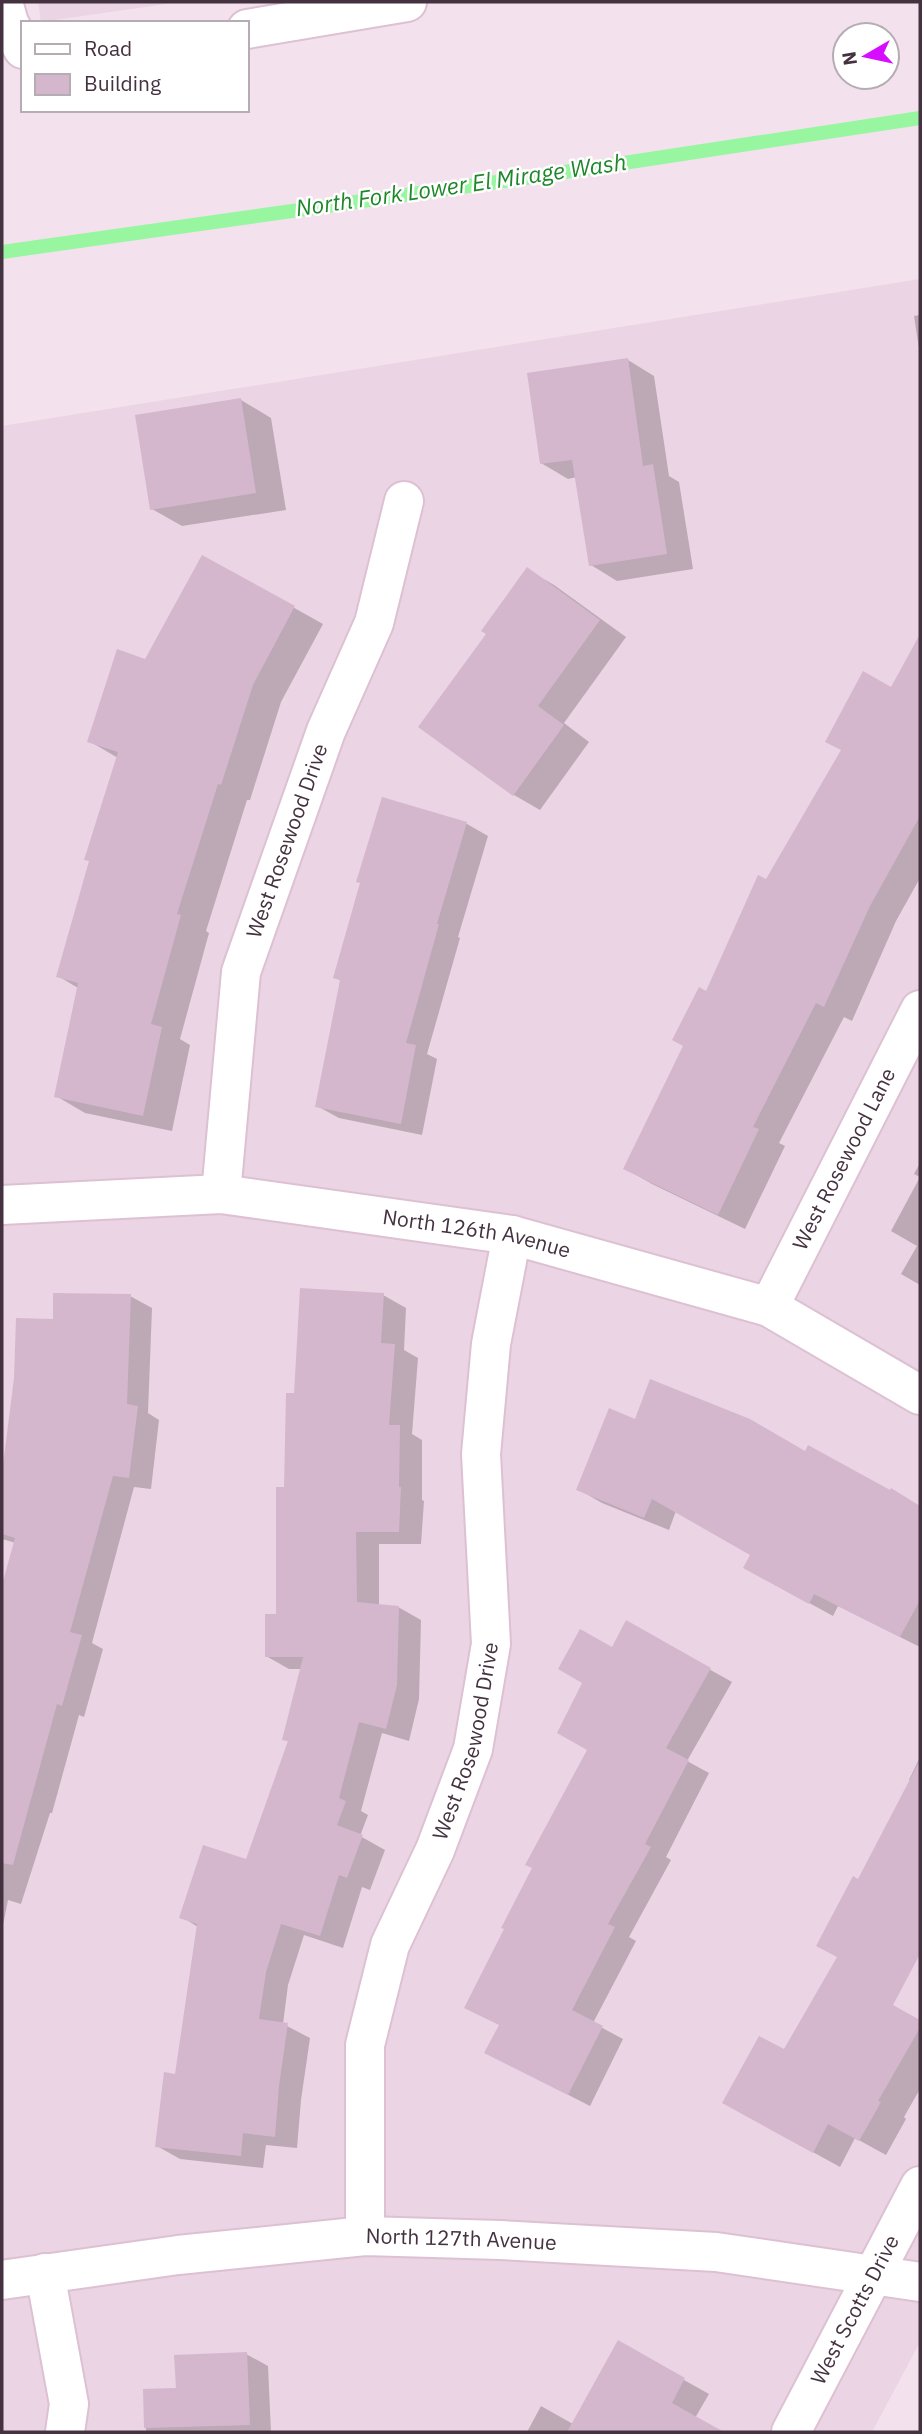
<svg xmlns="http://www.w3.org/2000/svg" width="922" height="2434" viewBox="0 0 922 2434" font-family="'IBM Plex Sans',sans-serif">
	<rect width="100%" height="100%" fill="#f3e2ed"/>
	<!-- residential -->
	<path fill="#ebd4e3" d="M 38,2 L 180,2 L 41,22 Z
		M 920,279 L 920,2342 L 872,2432 L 2,2432 L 2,426 Z"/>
	<!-- shadow -->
	<path fill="#0003" d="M 920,315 L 920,355 L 914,316 Z
		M 628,360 L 654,376 L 669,476 L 679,482 L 693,569 L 617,581 L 591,565 L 577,477 L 568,479 L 541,463 Z
		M 241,400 L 271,418 L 286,510 L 182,526 L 152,509 Z
		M 203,557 L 323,624 L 281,702 L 250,800 L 247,800 L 206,931 L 209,933 L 180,1039 L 190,1045 L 172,1131 L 85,1113 L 56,1096 L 78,988 L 58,976 L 118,758 L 89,741 L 146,661 Z
		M 528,570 L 554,585 L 626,637 L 564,723 L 589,742 L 540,810 L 514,795 L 488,634 Z
		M 920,637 L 920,878 L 896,921 L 852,1021 L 844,1017 L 779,1143 L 785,1146 L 745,1229 L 652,1184 L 626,1169 L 685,1045 L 707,993 L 767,881 L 892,689 Z
		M 383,799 L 467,824 L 488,836 L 458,937 L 460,938 L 427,1054 L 437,1059 L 422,1135 L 339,1118 L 317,1106 L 341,981 L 335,977 Z
		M 920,1163 L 920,1285 L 901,1274 L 917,1246 L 891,1231 L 920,1177 L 914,1174 Z
		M 383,1295 L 406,1308 L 404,1350 L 418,1358 L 412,1434 L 422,1440 L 422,1500 L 424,1501 L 421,1544 L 379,1544 L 379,1606 L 398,1607 L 421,1620 L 419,1699 L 409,1741 L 382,1733 L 361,1811 L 368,1815 L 360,1836 L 385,1850 L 370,1890 L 362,1887 L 343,1948 L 304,1935 L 288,1985 L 283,2024 L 310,2038 L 301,2100 L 297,2148 L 266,2145 L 263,2168 L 180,2159 L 157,2146 L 177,2076 L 198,1927 L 182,1917 L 247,1861 L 289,1742 L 284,1739 L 302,1669 L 289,1669 L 266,1656 L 277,1616 L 285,1489 L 296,1395 Z
		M 130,1296 L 152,1308 L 148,1413 L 159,1420 L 151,1489 L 134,1487 L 92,1643 L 103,1649 L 84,1717 L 79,1715 L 52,1813 L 50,1813 L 21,1904 L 8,1900 L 2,1930 L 2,1592 L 16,1543 L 2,1539 L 2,1486 L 16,1378 L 54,1320 Z
		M 636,1421 L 806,1453 L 891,1493 L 892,1490 L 920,1507 L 920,1647 L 838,1606 L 833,1616 L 769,1581 L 752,1554 L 676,1511 L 669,1530 L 602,1503 L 578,1489 Z
		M 627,1623 L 732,1682 L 687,1761 L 709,1773 L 666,1857 L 671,1860 L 629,1937 L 636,1941 L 593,2023 L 623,2039 L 590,2106 L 508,2064 L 500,2026 L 534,1868 L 589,1749 L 612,1649 Z
		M 920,1757 L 920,1943 L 871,1916 L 911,1781 L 909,1780 Z
		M 832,1971 L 920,2022 L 920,2089 L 904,2117 L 906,2119 L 886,2155 L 855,2138 L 840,2167 L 751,2118 L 785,2052 Z
		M 618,2343 L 709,2394 L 695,2418 L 720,2432 L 527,2432 L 541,2406 L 573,2424 Z
		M 246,2354 L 268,2366 L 271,2432 L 146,2432 L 145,2390 L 178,2389 Z"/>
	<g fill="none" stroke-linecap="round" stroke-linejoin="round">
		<!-- stream -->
		<path stroke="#98f6a1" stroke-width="14" d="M 2,252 L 525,178 L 920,118"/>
	</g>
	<!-- building -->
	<path fill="#d5b7cd" d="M 628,358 L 643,466 L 653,464 L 667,554 L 589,566 L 572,460 L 540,464 L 527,373 Z
		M 241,398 L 256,493 L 150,510 L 135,415 Z
		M 202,555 L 295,606 L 253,685 L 221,785 L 218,784 L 177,914 L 181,915 L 151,1024 L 162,1027 L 143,1116 L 54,1097 L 78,983 L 56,977 L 89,861 L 84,860 L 118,752 L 87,742 L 117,649 L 145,659 Z
		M 527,567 L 600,620 L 538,706 L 564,725 L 513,796 L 418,727 L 486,634 L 481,631 Z
		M 920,634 L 920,816 L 870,906 L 824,1007 L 816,1003 L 753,1127 L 759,1129 L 718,1215 L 623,1169 L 683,1046 L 672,1040 L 699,987 L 706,991 L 758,875 L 766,879 L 841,750 L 825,742 L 863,671 L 891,687 Z
		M 382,797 L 467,822 L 437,924 L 439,924 L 406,1043 L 416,1045 L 401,1124 L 315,1107 L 340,980 L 333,978 L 360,883 L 356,882 Z
		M 300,1288 L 384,1293 L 381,1343 L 395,1344 L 389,1425 L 400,1425 L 399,1487 L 401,1487 L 399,1532 L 356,1532 L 357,1602 L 399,1606 L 397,1685 L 386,1729 L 359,1722 L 339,1798 L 346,1801 L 337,1825 L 363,1835 L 347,1878 L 339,1875 L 320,1936 L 281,1924 L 266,1972 L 259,2019 L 288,2023 L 279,2086 L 275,2137 L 243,2133 L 241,2156 L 155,2147 L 164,2072 L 175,2074 L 197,1924 L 179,1918 L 203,1845 L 246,1859 L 288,1741 L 282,1740 L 303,1657 L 265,1657 L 265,1614 L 276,1614 L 276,1487 L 284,1487 L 286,1393 L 294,1393 Z
		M 53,1293 L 131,1294 L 127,1404 L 138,1406 L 129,1478 L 113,1476 L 70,1632 L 82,1635 L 62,1706 L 57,1704 L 13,1865 L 2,1863 L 2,1585 L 15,1538 L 2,1534 L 2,1473 L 14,1378 L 16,1318 L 53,1319 Z
		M 650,1379 L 750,1419 L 805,1451 L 808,1445 L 890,1490 L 891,1488 L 920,1506 L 920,1600 L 900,1637 L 814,1594 L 809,1604 L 743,1568 L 750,1555 L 652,1499 L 644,1518 L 576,1490 L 609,1408 L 635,1419 Z
		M 626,1620 L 711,1668 L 666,1748 L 689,1760 L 645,1844 L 651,1847 L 608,1924 L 615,1927 L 572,2010 L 603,2026 L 568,2095 L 484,2053 L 499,2025 L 464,2008 L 504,1929 L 501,1928 L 532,1868 L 525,1865 L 587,1750 L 557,1733 L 582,1683 L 558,1669 L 580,1629 L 612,1647 Z
		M 920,1760 L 920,1954 L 893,2005 L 920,2020 L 920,2028 L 878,2101 L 881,2102 L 859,2141 L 828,2124 L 813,2153 L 722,2103 L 759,2036 L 784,2049 L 837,1957 L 816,1946 L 853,1876 L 858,1879 Z
		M 618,2340 L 685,2378 L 672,2403 L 724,2432 L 567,2432 Z
		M 247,2352 L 250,2425 L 144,2428 L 143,2389 L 176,2388 L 174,2355 Z"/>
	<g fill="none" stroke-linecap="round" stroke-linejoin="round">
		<defs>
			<g id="minor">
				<path d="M 3,2 L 9,23 L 23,49"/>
				<path d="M 247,29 L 407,2"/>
				<path id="s1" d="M 221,1194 L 241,972 L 326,731 L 374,623 L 404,501"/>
				<path id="s2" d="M 2,1205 L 221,1194 L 512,1235 L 769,1307 L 920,1395"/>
				<path id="s3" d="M 769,1307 L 920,1010"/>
				<path id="s4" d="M 365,2236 L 365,2045 L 390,1945 L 435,1850 L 473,1749 L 491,1644 L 481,1454 L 491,1344 L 512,1235"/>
				<path d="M 45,2273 L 69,2404 L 65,2432"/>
				<path id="s5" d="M 791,2432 L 920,2186"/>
			</g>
			<g id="tertiary">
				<path id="s6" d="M 2,2280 L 178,2255 L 365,2236 L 500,2240 L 716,2252 L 920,2282"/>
			</g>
		</defs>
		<!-- minor casing -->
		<use href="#minor" stroke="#ddc1d3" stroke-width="42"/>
		<!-- tertiary casing -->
		<use href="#tertiary" stroke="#ddc1d3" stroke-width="42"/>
		<!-- minor -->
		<use href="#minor" stroke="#fff" stroke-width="38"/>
		<!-- tertiary -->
		<use href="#tertiary" stroke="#fff" stroke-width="38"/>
	</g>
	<g text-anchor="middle" stroke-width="5" stroke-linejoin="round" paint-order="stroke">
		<!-- street labels -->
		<g font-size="21" fill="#453240" stroke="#fff">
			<text dy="7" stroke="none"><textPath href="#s1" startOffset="362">West Rosewood Drive</textPath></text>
			<text dy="7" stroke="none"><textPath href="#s3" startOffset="166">West Rosewood Lane</textPath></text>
			<text dy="7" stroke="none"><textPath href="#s2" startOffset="478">North 126th Avenue</textPath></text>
			<text dy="7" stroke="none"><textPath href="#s4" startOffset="513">West Rosewood Drive</textPath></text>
			<text dy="7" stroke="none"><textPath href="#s6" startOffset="462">North 127th Avenue</textPath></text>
			<text dy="7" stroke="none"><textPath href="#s5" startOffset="138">West Scotts Drive</textPath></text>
		</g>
		<!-- water labels -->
		<g font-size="23" font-style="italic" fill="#1e8729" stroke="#fff">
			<text transform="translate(461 185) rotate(-8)" y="8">North Fork Lower El Mirage Wash</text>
		</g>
	</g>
	<!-- border -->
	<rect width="922" height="2434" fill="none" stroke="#453240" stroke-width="7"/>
	<!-- legend -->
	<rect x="21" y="21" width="228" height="91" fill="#ffffff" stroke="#b5adb3" stroke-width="2"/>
	<rect x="35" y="44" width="35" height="10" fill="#ffffff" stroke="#b5adb3" stroke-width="2"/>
	<text x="84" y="56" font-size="21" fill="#453240">Road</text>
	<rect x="35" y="74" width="35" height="21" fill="#d5b7cd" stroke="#b5adb3" stroke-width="2"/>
	<text x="84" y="91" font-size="21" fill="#453240">Building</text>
	<!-- north arrow -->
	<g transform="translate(866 56) rotate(261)"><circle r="33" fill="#ffffff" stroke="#b5adb3" stroke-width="2"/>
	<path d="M0-5L12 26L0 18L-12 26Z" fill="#d70dff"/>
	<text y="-10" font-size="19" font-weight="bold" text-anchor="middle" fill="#453240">N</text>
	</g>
</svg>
